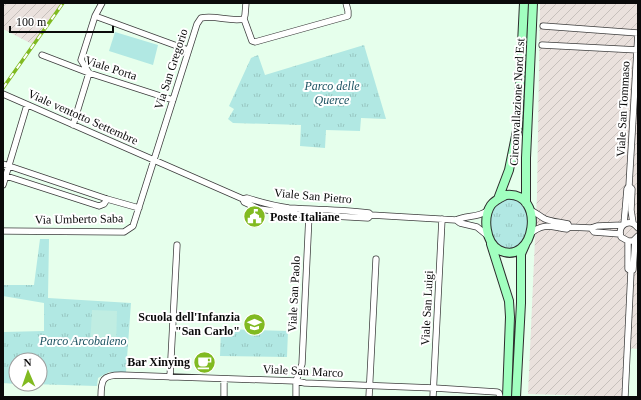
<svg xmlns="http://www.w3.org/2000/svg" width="641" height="400" viewBox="0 0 641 400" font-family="'Times New Roman',serif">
	<defs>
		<pattern id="industrial-furrows" width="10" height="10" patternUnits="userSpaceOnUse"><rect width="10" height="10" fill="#eae1dd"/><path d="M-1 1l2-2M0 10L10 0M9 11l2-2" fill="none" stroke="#c7c0bc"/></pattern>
		<pattern id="grass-tufts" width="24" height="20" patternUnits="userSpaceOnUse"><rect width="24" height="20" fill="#b1e8e3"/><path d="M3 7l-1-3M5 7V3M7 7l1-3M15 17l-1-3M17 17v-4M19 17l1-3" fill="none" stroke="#97c6c1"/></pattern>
	</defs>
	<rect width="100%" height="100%" fill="#e6ffec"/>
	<!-- industrial -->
	<path fill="url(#industrial-furrows)" d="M 3,3 L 61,3 L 34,45 L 3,29 Z
		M 540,3 L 638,3 L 638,349 L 626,348 L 623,397 L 528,394 L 537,195 Z"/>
	<!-- grass -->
	<path fill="url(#grass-tufts)" d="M 364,45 L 386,119 L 361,118 L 360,131 L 326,130 L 325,148 L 300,146 L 301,125 L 233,123 L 228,119 L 234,109 L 229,106 L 251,58 L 258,55 L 265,75 Z
		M 504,199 C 548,195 524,271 496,242 C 488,234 488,214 496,205 C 498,202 501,201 504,199 Z
		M 40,239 L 49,239 L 48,298 L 131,303 L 126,372 L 109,372 L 98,378 L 97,386 L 31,384 L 40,384 L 40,360 L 16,360 L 16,384 L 3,383 L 3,332 L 44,331 L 44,303 L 3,296 L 3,285 L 34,285 Z
		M 221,329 L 288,331 L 287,357 L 220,356 Z"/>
	<!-- garden -->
	<path fill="#b1e8e3" d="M 115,32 L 158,45 L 153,65 L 109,51 Z"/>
	<!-- pitch -->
	<path fill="#c0ede2" d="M 92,310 L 117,311 L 116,347 L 90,346 Z"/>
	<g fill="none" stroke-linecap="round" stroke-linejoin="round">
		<defs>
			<path id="minor" d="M 95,16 L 188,50
				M 244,19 L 252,41 L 255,42 L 348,16 L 348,11 L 346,3
				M 543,26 L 638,33
				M 542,45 L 638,50
				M 42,55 L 89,73 L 173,100
				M 3,94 L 243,199 L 244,202 L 259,209 L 297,214 L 368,218 L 371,215
				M 73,125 L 89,73 L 81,60 L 95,16 L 102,3
				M 3,164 L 107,199 L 139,208
				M 6,176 L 99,206 L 104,204 L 107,199
				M 3,185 L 27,105
				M 629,186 L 632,189 L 631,210 L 633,223
				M 243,199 L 247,198 C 260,202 274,206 289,208 C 315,210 342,209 369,213 L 371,215 L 456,220 C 466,215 479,218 488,210
				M 530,210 C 536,212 539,216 545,219 C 552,222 560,222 568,224 L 569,227
				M 456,220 L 460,223 L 477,227 L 488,236
				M 624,224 L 627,189 L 629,186 L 638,33
				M 591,228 L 594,232 L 620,234
				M 638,228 C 630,217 617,225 621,237 L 628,241 L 633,241 L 638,236
				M 3,231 L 124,232 L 133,226 L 197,24 L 201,18 C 216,15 230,22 244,19 L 245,15 L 246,3
				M 530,234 C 544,222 551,227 567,229 L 569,227 L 591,228 L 597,226 L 623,225
				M 631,271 L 633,270 L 635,240
				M 170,377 L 177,245
				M 101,397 C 101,380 102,375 121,375 L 296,381 L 305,383 L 434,388 L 497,392 L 499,393 L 500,397
				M 224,397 L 224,379
				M 296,397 L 296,381 L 302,364 L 309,215 L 307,212
				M 369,397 L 376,259
				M 433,397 L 442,219
				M 625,397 L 631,271 L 628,269 L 628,241"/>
			<path id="secondary" d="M 506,195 C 547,191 535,268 499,250 C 485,242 483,217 491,205 C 495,200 500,198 506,195 Z
				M 498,199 L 509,170 L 518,126 L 524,3
				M 526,203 L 526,158 L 533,3
				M 491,244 L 509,301 L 510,317 L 507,397
				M 516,397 L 521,303 L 521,254 L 525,245"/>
		</defs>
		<!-- minor casing -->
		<use href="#minor" stroke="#3d3d3d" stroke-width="7"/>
		<!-- secondary casing -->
		<use href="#secondary" stroke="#2c2c2c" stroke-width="10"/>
		<!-- minor -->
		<use href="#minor" stroke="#fff" stroke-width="5.5"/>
		<!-- secondary -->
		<use href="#secondary" stroke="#a1ffbf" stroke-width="8"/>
		<defs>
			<path id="rail" d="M 3,88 L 63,3"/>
		</defs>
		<!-- rail casing -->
		<use href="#rail" stroke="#81ba21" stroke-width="3.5"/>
		<!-- rail -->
		<use href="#rail" stroke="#fff" stroke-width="2" stroke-dasharray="6" stroke-linecap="butt"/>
	</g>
	<!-- icons -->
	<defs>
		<symbol id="civic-disc" viewBox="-11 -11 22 22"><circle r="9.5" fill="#81ba21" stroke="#fff"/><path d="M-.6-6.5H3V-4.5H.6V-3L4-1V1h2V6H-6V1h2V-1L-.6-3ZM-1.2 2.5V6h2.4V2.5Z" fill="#fff"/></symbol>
		<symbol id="school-disc" viewBox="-11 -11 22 22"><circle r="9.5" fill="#81ba21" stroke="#fff"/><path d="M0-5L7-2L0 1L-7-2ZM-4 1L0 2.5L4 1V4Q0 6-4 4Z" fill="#fff"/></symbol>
		<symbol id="cafe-disc" viewBox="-11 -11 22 22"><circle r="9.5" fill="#81ba21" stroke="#fff"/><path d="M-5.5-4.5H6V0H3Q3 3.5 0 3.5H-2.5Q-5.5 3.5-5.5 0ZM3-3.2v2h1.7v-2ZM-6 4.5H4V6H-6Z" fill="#fff"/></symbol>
	</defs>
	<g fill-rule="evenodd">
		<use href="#civic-disc" x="242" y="204" width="25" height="25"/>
		<use href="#school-disc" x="242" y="312" width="25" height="25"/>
		<use href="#cafe-disc" x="192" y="350" width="25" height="25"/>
	</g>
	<g text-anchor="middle" stroke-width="4" stroke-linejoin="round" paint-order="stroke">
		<!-- street labels -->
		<g font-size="12" fill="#0a0a0a" stroke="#fff">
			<text transform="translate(111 68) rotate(18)" y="4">Viale Porta</text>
			<text transform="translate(171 69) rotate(-72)" y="4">Via San Gregorio</text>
			<text transform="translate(517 102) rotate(-87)" y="4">Circonvallazione Nord Est</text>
			<text transform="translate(623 109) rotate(-87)" y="4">Viale San Tommaso</text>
			<text transform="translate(83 117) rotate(24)" y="4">Viale ventotto Settembre</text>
			<text transform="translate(313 196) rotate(5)" y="4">Viale San Pietro</text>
			<text transform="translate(79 219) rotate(-1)" y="4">Via Umberto Saba</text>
			<text transform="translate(294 294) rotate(-87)" y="4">Viale San Paolo</text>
			<text transform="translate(427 308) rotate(-87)" y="4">Viale San Luigi</text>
			<text transform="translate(303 371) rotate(3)" y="4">Viale San Marco</text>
		</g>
		<!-- park labels -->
		<g font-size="12" font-style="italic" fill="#1b5261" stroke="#fff">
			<text x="332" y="90">Parco delle<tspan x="332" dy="14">Querce</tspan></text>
			<text x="83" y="345">Parco Arcobaleno</text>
		</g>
		<!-- poi labels -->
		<g font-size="12" font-weight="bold" fill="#0a0a0a" stroke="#fff" text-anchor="end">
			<text x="270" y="221" text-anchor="start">Poste Italiane</text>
			<text x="240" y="321">Scuola dell'Infanzia<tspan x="240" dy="14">"San Carlo"</tspan></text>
			<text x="190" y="366">Bar Xinying</text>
		</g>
	</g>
	<!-- border -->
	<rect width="641" height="400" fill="none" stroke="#0a0a0a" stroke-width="8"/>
	<!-- north arrow -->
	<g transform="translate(28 372) rotate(358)"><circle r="19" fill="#ffffff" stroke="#9d9d9d"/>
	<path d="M0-3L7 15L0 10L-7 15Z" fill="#81ba21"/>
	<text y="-6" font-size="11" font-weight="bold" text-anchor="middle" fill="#0a0a0a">N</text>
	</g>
	<!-- scale -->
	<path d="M10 26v6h103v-6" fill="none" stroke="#0a0a0a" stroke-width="2"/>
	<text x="16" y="26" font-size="12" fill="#0a0a0a" stroke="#ffffff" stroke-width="3" paint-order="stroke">100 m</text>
</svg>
